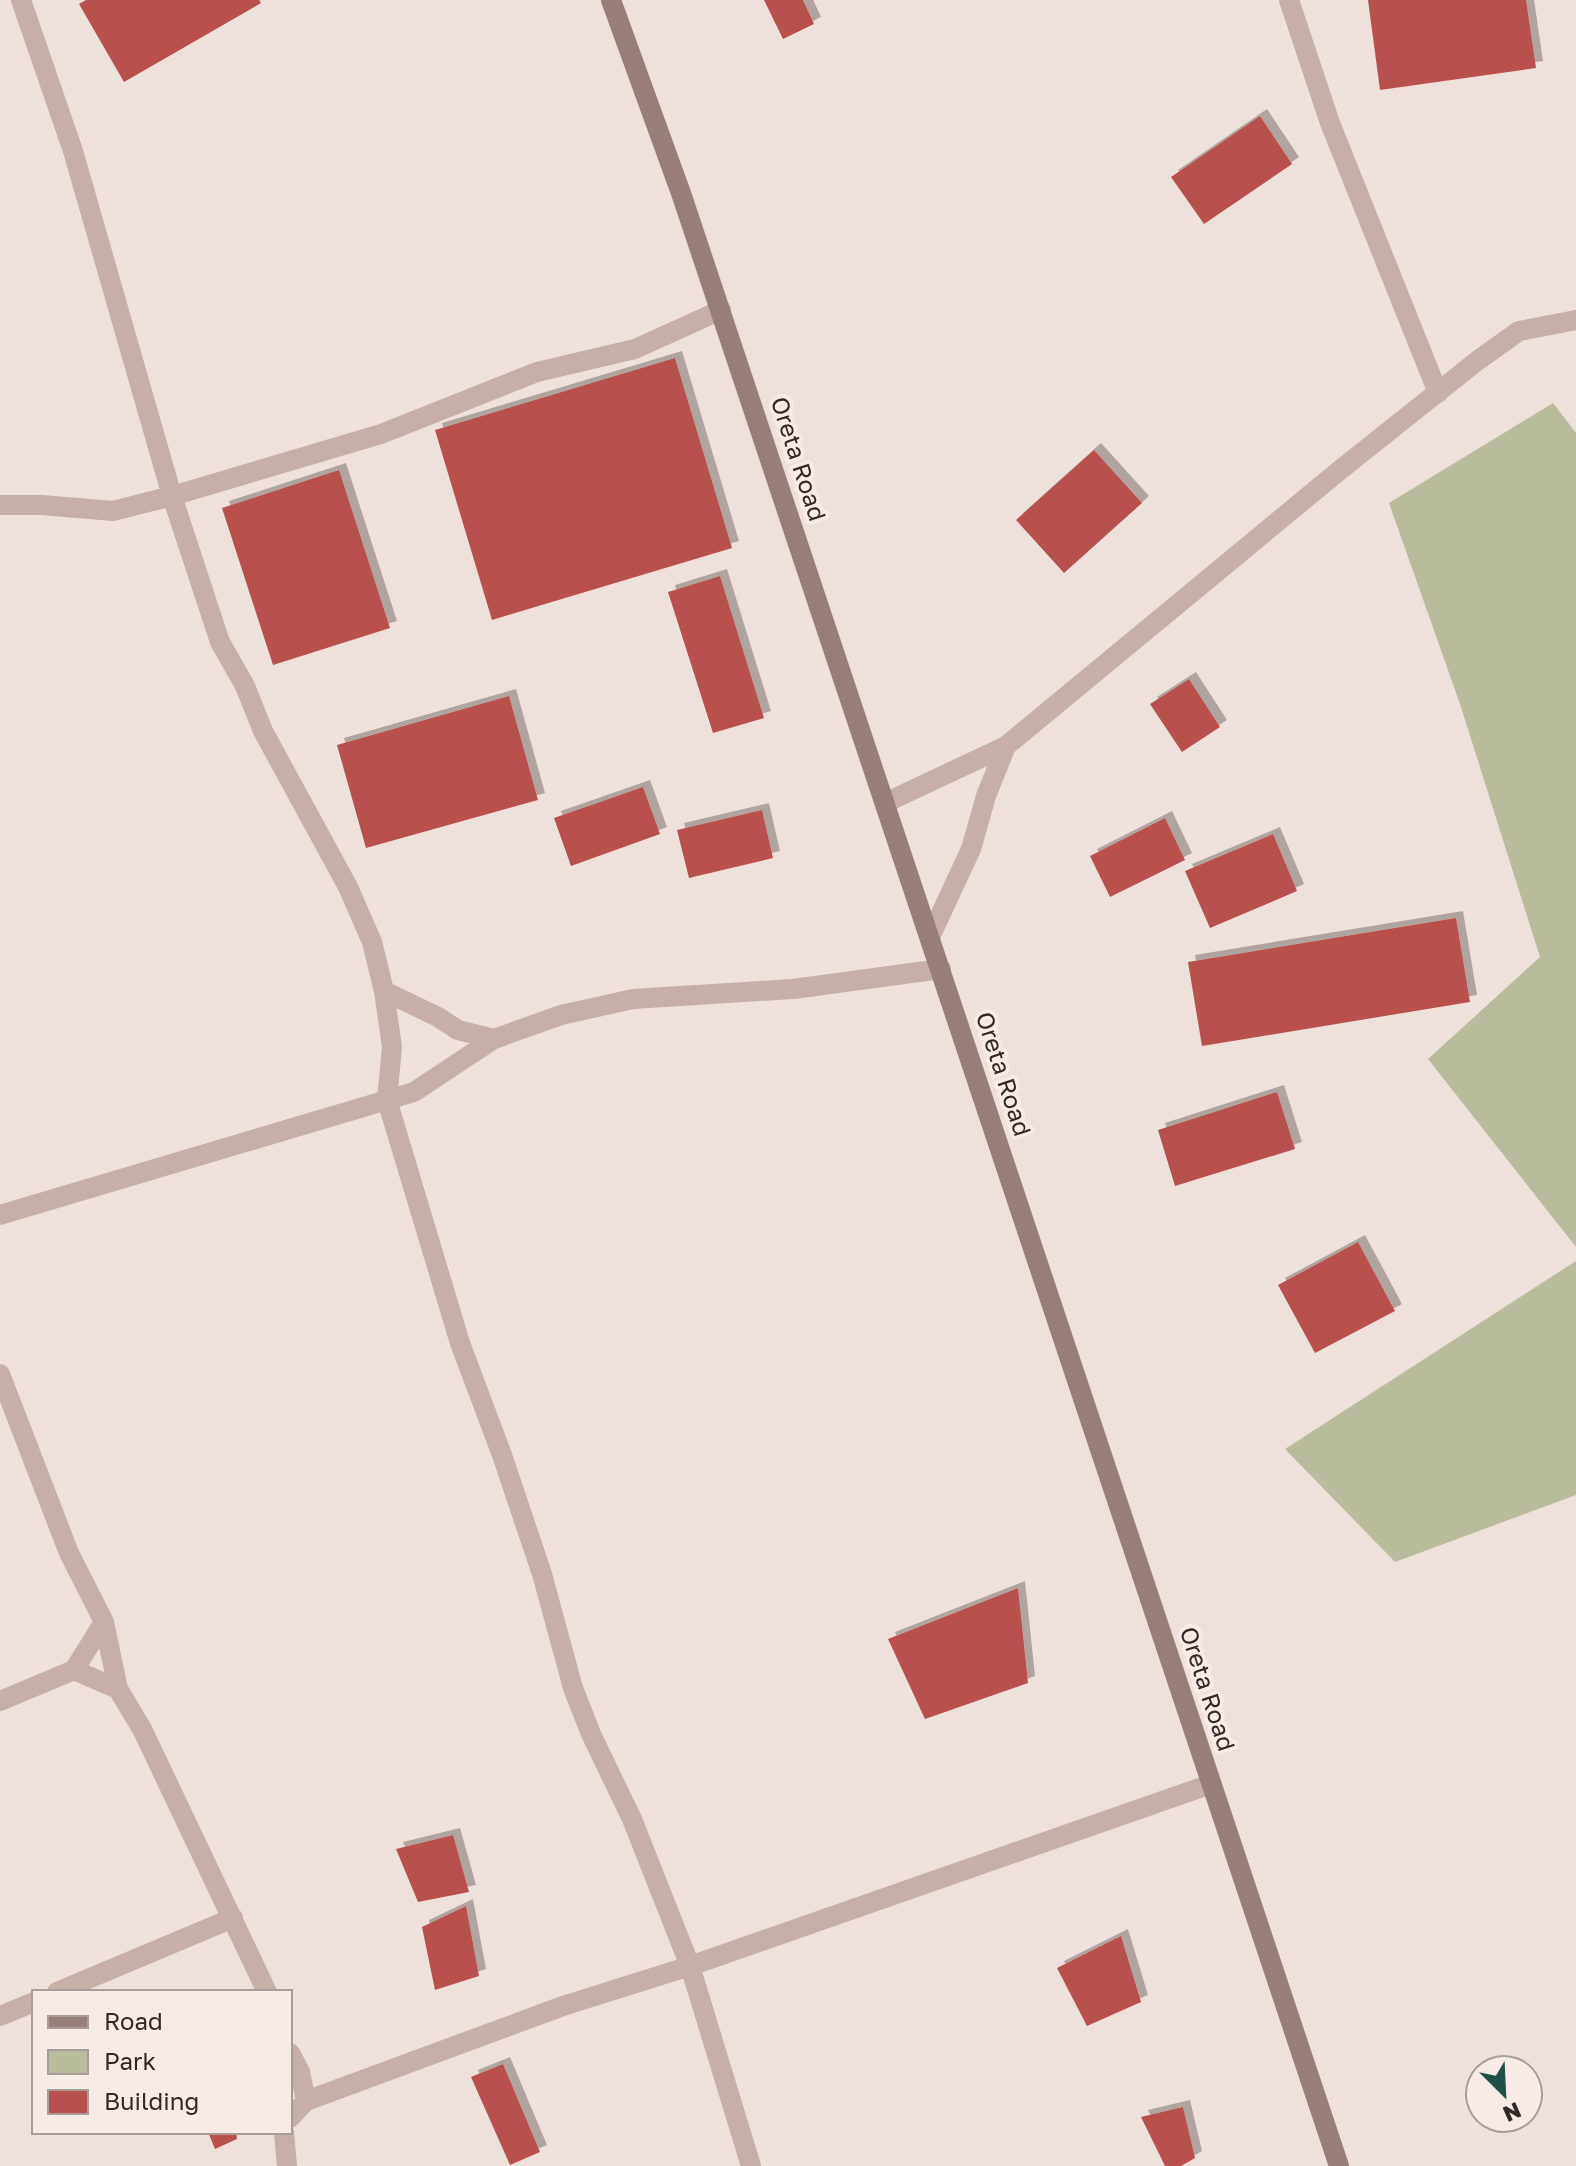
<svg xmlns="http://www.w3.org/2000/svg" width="1576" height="2166" viewBox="0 0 1576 2166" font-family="'Golos Text',sans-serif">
	<defs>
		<filter id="shadow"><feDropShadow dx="7" dy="-7" stdDeviation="0" flood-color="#0004"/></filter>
	</defs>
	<rect width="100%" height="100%" fill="#eee0da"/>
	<!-- green -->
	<path fill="#b8bb9c" d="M 1553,403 L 1576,433 L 1576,1247 L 1428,1059 L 1540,957 L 1460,704 L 1389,503 Z
		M 1576,1261 L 1576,1495 L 1395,1562 L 1285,1449 Z"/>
	<!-- building -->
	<path fill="#b8514e" filter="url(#shadow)" d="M 86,0 L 259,0 L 261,3 L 124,82 L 79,4 Z
		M 764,0 L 803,0 L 814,24 L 783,39 Z
		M 1368,0 L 1526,0 L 1536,68 L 1380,90 Z
		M 1260,116 L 1292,164 L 1204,224 L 1171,177 Z
		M 675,358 L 732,548 L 492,620 L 435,430 Z
		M 1094,450 L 1142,503 L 1064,573 L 1016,520 Z
		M 339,470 L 390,628 L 273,665 L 222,508 Z
		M 720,576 L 764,718 L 713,733 L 668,592 Z
		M 1189,679 L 1220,727 L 1182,752 L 1150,704 Z
		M 509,696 L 538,800 L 366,848 L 337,745 Z
		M 643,787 L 660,834 L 571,866 L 554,818 Z
		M 762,810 L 773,858 L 689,878 L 677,830 Z
		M 1165,818 L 1185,860 L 1110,897 L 1090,856 Z
		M 1273,834 L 1297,891 L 1210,928 L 1185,871 Z
		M 1456,918 L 1470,1002 L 1202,1046 L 1188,962 Z
		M 1277,1092 L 1295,1149 L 1175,1186 L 1158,1130 Z
		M 1358,1242 L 1395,1311 L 1315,1353 L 1278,1285 Z
		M 1018,1588 L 1028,1683 L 925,1719 L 888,1639 Z
		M 453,1835 L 469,1892 L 418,1902 L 396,1849 Z
		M 466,1906 L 479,1976 L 435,1990 L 422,1927 Z
		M 1121,1936 L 1141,2002 L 1087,2026 L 1057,1968 Z
		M 503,2064 L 540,2152 L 510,2165 L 471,2077 Z
		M 1183,2107 L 1195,2158 L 1181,2166 L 1165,2166 L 1141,2117 Z
		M 208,2132 L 236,2132 L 237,2139 L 215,2149 Z"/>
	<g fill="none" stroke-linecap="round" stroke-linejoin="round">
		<!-- street -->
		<path stroke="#c5afa8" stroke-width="20" d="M 21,0 L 73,151 L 172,496 L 220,642 L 245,686 L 263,731 L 348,887 L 372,942 L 384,991 L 392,1047 L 387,1100 L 460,1343 L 502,1455 L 542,1574 L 573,1688 L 591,1734 L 632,1819 L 690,1966 L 751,2166
			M 1289,0 L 1330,123 L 1438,393
			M 0,505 L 42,505 L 113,511 L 172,496 L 381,434 L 537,372 L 635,349 L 721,310
			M 885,803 L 1006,746 L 1340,470 L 1477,361 L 1519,331 L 1576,320
			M 930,937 L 971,849 L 986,796 L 1006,746
			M 384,991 L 438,1017 L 458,1030 L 494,1039
			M 0,1215 L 414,1092 L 494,1039 L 561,1015 L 633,999 L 793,989 L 941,969
			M 0,1374 L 69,1553 L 104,1622 L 118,1689 L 142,1729 L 267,1992
			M 74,1670 L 118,1689
			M 0,1701 L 74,1670 L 104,1622
			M 57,1992 L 233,1918
			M 0,2016 L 34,2002
			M 290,2053 L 300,2072 L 306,2101
			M 290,2118 L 306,2101 L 563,2006 L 690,1966 L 1211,1784
			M 284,2132 L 287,2166"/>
		<!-- secondary -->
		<path stroke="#987e79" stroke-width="20" d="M 611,0 L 682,196 L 1339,2166"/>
	</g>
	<g text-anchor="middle" stroke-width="8" stroke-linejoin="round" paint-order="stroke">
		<!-- street labels -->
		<g font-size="24" fill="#322827" stroke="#f7ebe6">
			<text transform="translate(798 459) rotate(72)" y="8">Oreta Road</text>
			<text transform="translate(1003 1074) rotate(72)" y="8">Oreta Road</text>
			<text transform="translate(1207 1689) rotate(72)" y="8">Oreta Road</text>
		</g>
	</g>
	<!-- legend -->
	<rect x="32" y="1990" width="260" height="144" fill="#f7ebe6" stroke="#a89d9a" stroke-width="2"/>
	<rect x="48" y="2016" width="40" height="12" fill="#987e79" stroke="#a89d9a" stroke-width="2"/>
	<text x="104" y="2030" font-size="24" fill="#322827">Road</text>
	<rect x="48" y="2050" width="40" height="24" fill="#b8bb9c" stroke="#a89d9a" stroke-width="2"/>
	<text x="104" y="2070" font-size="24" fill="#322827">Park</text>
	<rect x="48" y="2090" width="40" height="24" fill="#b8514e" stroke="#a89d9a" stroke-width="2"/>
	<text x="104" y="2110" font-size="24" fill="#322827">Building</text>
	<!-- north arrow -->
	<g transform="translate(1504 2094) rotate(156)"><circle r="38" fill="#f7ebe6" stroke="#a89d9a" stroke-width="2"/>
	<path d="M0-6L14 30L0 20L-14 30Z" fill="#214f48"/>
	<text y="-12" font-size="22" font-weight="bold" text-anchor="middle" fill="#322827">N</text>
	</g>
</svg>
